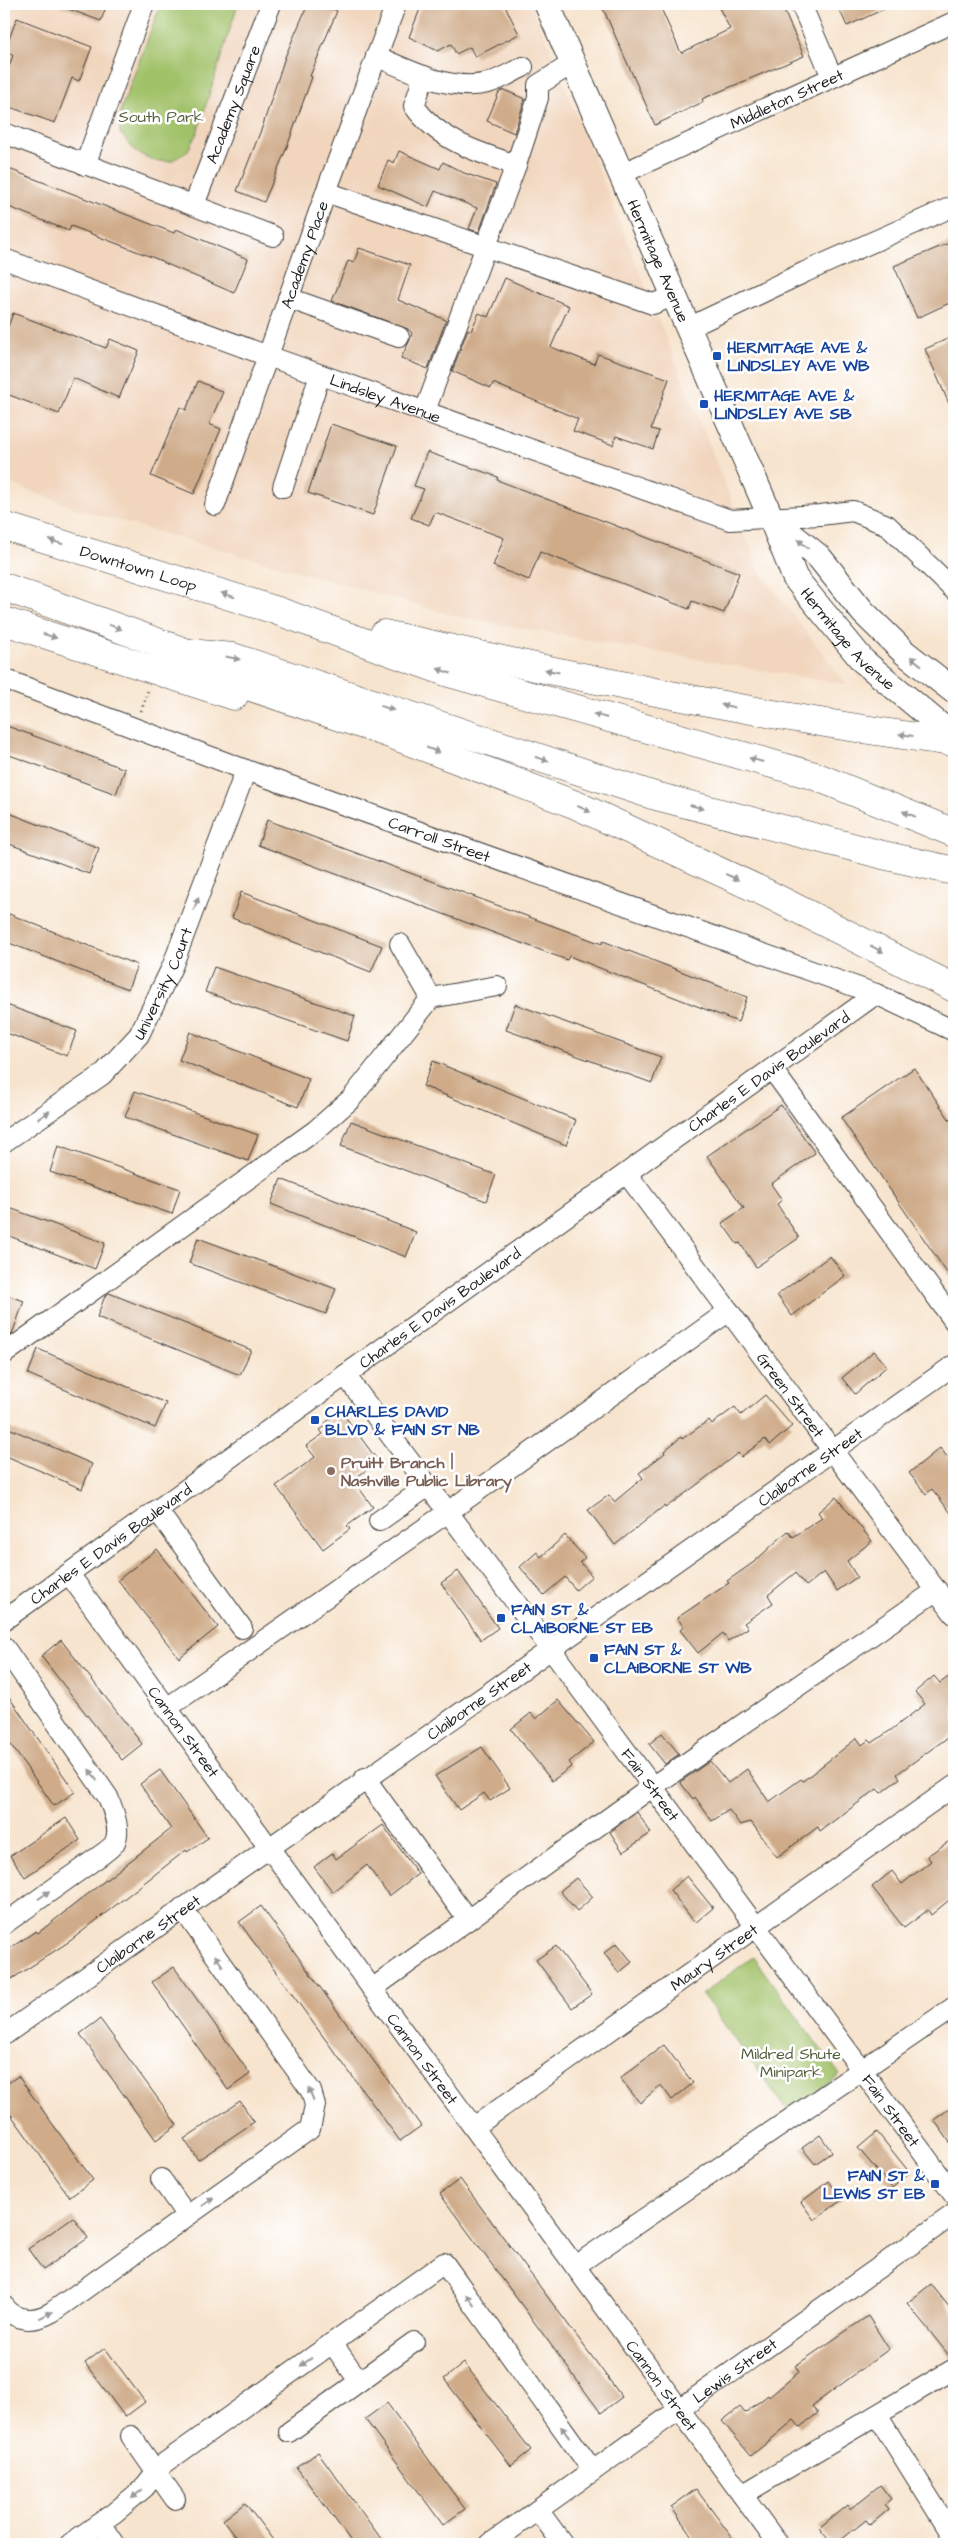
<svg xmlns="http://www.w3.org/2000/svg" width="958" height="2548" viewBox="0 0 958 2548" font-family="'Architects Daughter',sans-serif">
	<rect width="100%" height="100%" fill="#fff"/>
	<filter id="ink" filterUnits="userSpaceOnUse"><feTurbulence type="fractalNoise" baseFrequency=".02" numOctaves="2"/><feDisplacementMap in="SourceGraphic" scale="10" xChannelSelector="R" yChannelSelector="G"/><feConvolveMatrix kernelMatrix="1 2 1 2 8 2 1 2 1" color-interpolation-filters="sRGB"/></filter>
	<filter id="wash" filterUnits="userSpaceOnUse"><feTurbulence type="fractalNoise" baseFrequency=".0096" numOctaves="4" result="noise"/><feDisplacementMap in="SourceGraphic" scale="20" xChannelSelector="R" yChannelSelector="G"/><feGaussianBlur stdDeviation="1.12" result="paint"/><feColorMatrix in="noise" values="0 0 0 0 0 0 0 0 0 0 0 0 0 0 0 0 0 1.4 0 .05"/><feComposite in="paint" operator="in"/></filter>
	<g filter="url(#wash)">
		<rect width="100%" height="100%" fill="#f7e4ce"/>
		<!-- built -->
		<path fill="#f1d5bd" d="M 4,4 L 532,4 L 760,572 L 847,685 L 463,618 L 81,510 L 4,481 Z"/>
		<!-- green -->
		<path fill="#a2c26b" stroke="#5f6f44" d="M 161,4 L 238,4 L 197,133 L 187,152 L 171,161 L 155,161 L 136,152 L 120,133 L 121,109 Z
			M 753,1957 L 840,2075 L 789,2113 L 702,1994 Z"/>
		<g id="blocks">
			<!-- building -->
			<path fill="#cfab89" d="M 60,4 L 107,4 L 101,21 L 60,6 Z
				M 308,4 L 321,4 L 337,11 L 310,76 L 312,77 L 287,147 L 264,202 L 237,191 L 263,125 L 285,57 Z
				M 430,4 L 504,4 L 519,34 L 475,57 L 470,47 L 456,54 L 451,44 L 438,51 L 409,37 L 420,9 Z
				M 601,4 L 659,4 L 681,53 L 730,29 L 717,4 L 781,4 L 804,56 L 702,99 L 703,102 L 655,125 Z
				M 837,4 L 895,4 L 847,26 Z
				M 17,18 L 92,47 L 79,81 L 72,78 L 55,123 L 4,105 L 4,82 L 13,55 L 4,52 Z
				M 504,90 L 525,99 L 514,133 L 487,121 L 499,92 Z
				M 399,151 L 440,169 L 443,162 L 464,173 L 496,184 L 479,232 L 469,229 L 477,208 L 435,191 L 428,207 L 378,185 L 388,160 L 394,163 Z
				M 9,169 L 174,233 L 176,229 L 248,259 L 234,293 L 162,262 L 162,261 L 71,226 L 69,231 L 4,205 L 4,183 Z
				M 954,241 L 954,301 L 917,318 L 894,266 Z
				M 359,248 L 410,265 L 398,300 L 446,320 L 428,369 L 401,358 L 410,340 L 412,333 L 408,329 L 332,301 L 348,261 L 354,263 Z
				M 505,278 L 569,306 L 551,347 L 594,364 L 598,354 L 669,379 L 651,429 L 659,431 L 653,449 L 616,436 L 613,445 L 573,431 L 578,419 L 493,383 L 491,388 L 452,371 L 468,329 L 471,331 L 479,313 L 488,317 Z
				M 13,313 L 106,348 L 110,339 L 139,351 L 119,398 L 73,378 L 59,414 L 4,393 L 4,338 Z
				M 954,336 L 954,415 L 925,349 Z
				M 198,381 L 223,392 L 209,424 L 221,429 L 194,494 L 151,476 L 180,407 L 186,410 Z
				M 331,424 L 397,446 L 373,515 L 308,493 Z
				M 427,452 L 498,477 L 497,480 L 739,573 L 724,613 L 692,601 L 689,609 L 540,552 L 529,580 L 493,566 L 504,538 L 435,512 L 429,525 L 411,518 L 424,489 L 414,486 Z
				M 4,725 L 125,769 L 116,794 L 4,753 Z
				M 4,811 L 99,848 L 89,874 L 4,842 Z
				M 267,820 L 602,944 L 603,941 L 747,997 L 738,1022 L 569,956 L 567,960 L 258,845 Z
				M 241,892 L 382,946 L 371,972 L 232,918 Z
				M 4,912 L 137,965 L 128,989 L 4,941 Z
				M 214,967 L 355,1016 L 347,1041 L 205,992 Z
				M 4,1004 L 77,1031 L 67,1056 L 4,1032 Z
				M 515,1004 L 661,1057 L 652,1083 L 506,1030 Z
				M 190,1032 L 309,1079 L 298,1107 L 179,1060 Z
				M 433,1061 L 576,1120 L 566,1145 L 423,1086 Z
				M 914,1068 L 954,1126 L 954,1283 L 841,1118 Z
				M 135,1091 L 258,1135 L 248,1161 L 125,1117 Z
				M 781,1105 L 815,1153 L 771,1184 L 782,1200 L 777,1204 L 799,1238 L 756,1267 L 740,1243 L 737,1244 L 722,1223 L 744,1208 L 707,1156 Z
				M 351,1121 L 496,1175 L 486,1201 L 341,1146 Z
				M 58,1146 L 180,1189 L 172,1214 L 50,1172 Z
				M 281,1179 L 416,1232 L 406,1257 L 271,1204 Z
				M 4,1206 L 105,1243 L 95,1269 L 4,1234 Z
				M 198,1238 L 336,1289 L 326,1314 L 189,1263 Z
				M 830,1256 L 845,1276 L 792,1316 L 777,1295 Z
				M 109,1293 L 251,1350 L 240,1375 L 97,1317 L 105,1296 Z
				M 4,1294 L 24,1301 L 12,1334 L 4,1340 Z
				M 38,1349 L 166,1403 L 155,1428 L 28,1374 Z
				M 874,1351 L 887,1366 L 855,1394 L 842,1378 Z
				M 765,1395 L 792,1426 L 770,1445 L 765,1439 L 741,1457 L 738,1453 L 694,1487 L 665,1508 L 664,1506 L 615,1545 L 588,1510 L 609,1495 L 614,1502 L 643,1478 L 639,1473 L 665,1453 L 664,1451 L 681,1437 L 682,1439 L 709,1420 L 712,1424 L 735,1407 L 741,1415 Z
				M 341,1411 L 378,1461 L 353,1480 L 373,1507 L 347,1526 L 350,1529 L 323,1549 L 276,1486 L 315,1457 L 306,1446 L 323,1434 L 320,1430 L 327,1425 L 325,1423 Z
				M 4,1426 L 92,1464 L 82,1489 L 4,1455 Z
				M 940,1448 L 954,1465 L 954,1517 L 932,1489 L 926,1494 L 909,1473 Z
				M 836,1497 L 872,1541 L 847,1561 L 857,1577 L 837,1591 L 824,1572 L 806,1586 L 795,1573 L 768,1595 L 773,1603 L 744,1623 L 748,1628 L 728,1641 L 723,1633 L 698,1653 L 680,1630 L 684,1627 L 677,1618 L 729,1583 L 727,1581 L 754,1562 L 788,1531 L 793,1537 L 822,1518 L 818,1512 Z
				M 565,1535 L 585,1558 L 580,1562 L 592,1576 L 576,1590 L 565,1577 L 544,1595 L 520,1567 L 537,1552 L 541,1557 Z
				M 157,1549 L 218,1627 L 179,1658 L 118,1580 Z
				M 458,1571 L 498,1628 L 481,1640 L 441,1583 Z
				M 61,1640 L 142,1744 L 122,1760 L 41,1656 Z
				M 954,1673 L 954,1733 L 897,1774 L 900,1778 L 881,1793 L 877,1789 L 820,1831 L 818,1827 L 777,1857 L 751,1822 L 740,1825 L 729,1810 L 712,1821 L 695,1797 L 693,1799 L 680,1782 L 710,1761 L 728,1783 L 747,1769 L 769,1802 L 801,1779 L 803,1781 L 857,1738 L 862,1745 L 869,1740 L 872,1743 L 891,1730 L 925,1704 L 915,1692 L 934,1676 L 940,1683 Z
				M 4,1690 L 75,1792 L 54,1806 L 4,1735 Z
				M 558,1700 L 594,1742 L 569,1762 L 572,1766 L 552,1781 L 511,1729 L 531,1713 L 536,1719 Z
				M 662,1733 L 679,1754 L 665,1764 L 649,1744 Z
				M 482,1747 L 510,1788 L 490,1801 L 484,1793 L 459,1810 L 435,1776 Z
				M 160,1770 L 208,1838 L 187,1852 L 186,1850 L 70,1941 L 4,1984 L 4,1952 L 36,1931 L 38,1933 L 171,1829 L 140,1784 Z
				M 637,1812 L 651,1833 L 623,1852 L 610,1832 Z
				M 66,1818 L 80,1840 L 25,1877 L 10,1856 Z
				M 383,1825 L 418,1874 L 389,1896 L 367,1865 L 333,1892 L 314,1867 L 332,1853 L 336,1859 Z
				M 954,1838 L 954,1896 L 931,1915 L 928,1910 L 904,1928 L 872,1887 L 892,1871 L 902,1884 L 931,1861 L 927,1856 Z
				M 687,1876 L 713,1908 L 695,1923 L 670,1890 Z
				M 576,1878 L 593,1897 L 577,1911 L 560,1891 Z
				M 261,1906 L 421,2126 L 400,2141 L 239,1922 Z
				M 617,1943 L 632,1962 L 619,1973 L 604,1953 Z
				M 556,1946 L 592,1994 L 572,2008 L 536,1960 Z
				M 174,1967 L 250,2074 L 228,2090 L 152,1982 Z
				M 100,2019 L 177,2125 L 156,2140 L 80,2034 Z
				M 664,2045 L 693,2083 L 672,2100 L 661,2085 L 640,2103 L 620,2078 Z
				M 18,2076 L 93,2180 L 70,2197 L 4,2105 L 4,2086 Z
				M 240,2101 L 254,2122 L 198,2160 L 184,2139 Z
				M 954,2105 L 954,2148 L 934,2120 Z
				M 877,2132 L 910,2173 L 892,2188 L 858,2148 Z
				M 820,2135 L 832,2152 L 815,2164 L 802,2148 Z
				M 460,2179 L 622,2397 L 601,2413 L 440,2194 Z
				M 829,2181 L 842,2200 L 814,2220 L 801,2202 Z
				M 73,2217 L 88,2238 L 43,2270 L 28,2249 Z
				M 931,2284 L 954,2313 L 954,2357 L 951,2358 L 907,2303 Z
				M 868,2316 L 889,2349 L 812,2406 L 818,2413 L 800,2427 L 794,2420 L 751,2456 L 722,2421 L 740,2407 L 745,2413 L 768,2395 L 769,2397 L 799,2372 L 795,2366 Z
				M 105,2348 L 145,2402 L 125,2417 L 85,2363 Z
				M 464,2363 L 531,2450 L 511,2466 L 444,2379 Z
				M 387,2403 L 465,2509 L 443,2525 L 365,2419 Z
				M 318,2452 L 385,2544 L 353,2544 L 297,2468 Z
				M 880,2485 L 891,2499 L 884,2505 L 888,2510 L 870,2525 L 866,2520 L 836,2544 L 832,2544 L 819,2528 L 847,2505 L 850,2509 Z
				M 696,2489 L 737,2544 L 698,2544 L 671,2507 Z
				M 245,2503 L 276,2544 L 241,2544 L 223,2520 Z"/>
		</g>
	</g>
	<g filter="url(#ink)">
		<use href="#blocks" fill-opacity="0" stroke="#3d3a37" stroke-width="1"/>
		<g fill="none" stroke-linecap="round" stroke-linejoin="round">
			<defs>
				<g id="minor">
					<path d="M 801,4 L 832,77"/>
					<path d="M 376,56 C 410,71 451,92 488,83 C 500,80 512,72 523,67"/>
					<path d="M 424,76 L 414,106 C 439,141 477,152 516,165"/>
					<path d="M 4,133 L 273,236"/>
					<path d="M 85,165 L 144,4"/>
					<path id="s1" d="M 621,174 L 954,22"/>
					<path d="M 326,192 L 653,304 L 674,296"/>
					<path id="s2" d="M 194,205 L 271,4"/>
					<path id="s3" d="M 4,259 L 268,356 L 730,520 L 820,515 L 853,511 L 887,525 L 954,590"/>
					<path d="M 288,298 L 399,337"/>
					<path d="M 688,328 L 805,272 L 954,206"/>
					<path d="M 425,411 L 516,165 L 538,98 L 538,85 L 573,63"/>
					<path d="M 283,487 L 320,375"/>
					<path id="s4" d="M 215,505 L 326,192 L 396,4"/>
					<path id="s5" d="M 4,679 L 246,770 L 876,994 L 954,1031"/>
					<path d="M 400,944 L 431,998"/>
					<path d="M 772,1069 L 954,1321"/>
					<path id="s6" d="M 4,1142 L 102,1075 L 139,1035 L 172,967 L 246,770"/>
					<path id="s7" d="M 627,1174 L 954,1614"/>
					<path d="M 4,1354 L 316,1130 L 351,1099 L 431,998 L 497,986"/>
					<path id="s8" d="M 345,1375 L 550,1648 L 954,2195"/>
					<path d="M 157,1510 L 242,1628"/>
					<path d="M 379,1521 L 428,1486"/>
					<path id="s9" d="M 69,1574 L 778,2544"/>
					<path id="s10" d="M 4,1620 L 876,994"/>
					<path d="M 4,1647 L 108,1797 C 113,1810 122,1831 114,1844 C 111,1848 105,1852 101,1855 L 4,1924"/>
					<path d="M 167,1708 L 448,1512 L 729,1311"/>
					<path d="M 365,1778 L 468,1920"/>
					<path d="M 372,1989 L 652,1787 L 937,1590"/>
					<path id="s11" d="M 4,2035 L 954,1365"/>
					<path id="s12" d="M 474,2127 L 954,1786"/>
					<path d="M 161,2179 L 187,2216"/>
					<path d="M 575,2266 L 954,2007"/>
					<path d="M 4,2306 C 16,2322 35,2322 52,2312 L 310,2129 L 315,2105 L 311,2091 L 182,1908"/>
					<path d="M 332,2343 L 359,2381"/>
					<path d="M 877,2415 L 954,2538"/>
					<path d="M 289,2432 L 414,2342"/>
					<path d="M 131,2436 L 175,2499"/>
					<path d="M 742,2495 L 954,2369"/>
					<path d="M 538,2510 L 563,2544"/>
					<path d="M 101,2523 L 115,2544"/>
					<path d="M 70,2544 L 114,2513 L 145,2487 L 162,2465 L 444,2263 L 593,2471"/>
					<path id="s13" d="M 490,2544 L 954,2214"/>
				</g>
				<g id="major">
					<path id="s14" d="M 547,4 L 771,518 L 795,578 L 863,661 L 954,737"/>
					<path d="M 773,520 L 819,557 L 863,612 L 905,653 L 954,691"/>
				</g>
				<g id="highway">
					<path id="s15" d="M 4,526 L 275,610 L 449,673 L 815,776 L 954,833"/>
					<path d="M 4,587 L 185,652 L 224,678 L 387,733 L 576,805 L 766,893 L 954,988"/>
					<path d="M 4,621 L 234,696"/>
					<path d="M 384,634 C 573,676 762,717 954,742"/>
					<path d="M 189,653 L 233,657 L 652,795 L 883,855 L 954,871"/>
				</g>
			</defs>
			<!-- minor casing -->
			<use href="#minor" stroke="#3d3a37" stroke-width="22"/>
			<!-- major casing -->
			<use href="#major" stroke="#3d3a37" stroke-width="27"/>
			<!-- highway casing -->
			<use href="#highway" stroke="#3d3a37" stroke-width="29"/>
			<!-- path -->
			<path stroke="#3d3a37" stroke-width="3" stroke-dasharray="1 4" stroke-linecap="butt" d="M 141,711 L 148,691"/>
			<!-- minor -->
			<use href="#minor" stroke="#fff" stroke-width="20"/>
			<!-- major -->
			<use href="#major" stroke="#fff" stroke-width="25"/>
			<!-- highway -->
			<use href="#highway" stroke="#fff" stroke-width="28"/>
		</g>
		<!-- one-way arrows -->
		<defs><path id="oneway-solid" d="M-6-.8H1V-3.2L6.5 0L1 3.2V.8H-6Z" transform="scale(1.25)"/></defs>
		<g fill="#999">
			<use href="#oneway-solid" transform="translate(56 542) rotate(-163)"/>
			<use href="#oneway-solid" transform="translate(803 544) rotate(-141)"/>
			<use href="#oneway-solid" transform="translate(228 595) rotate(-163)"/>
			<use href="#oneway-solid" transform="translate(115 627) rotate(20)"/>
			<use href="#oneway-solid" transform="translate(50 636) rotate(18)"/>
			<use href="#oneway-solid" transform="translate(233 658) rotate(12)"/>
			<use href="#oneway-solid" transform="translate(916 661) rotate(-142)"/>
			<use href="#oneway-solid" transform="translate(444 671) rotate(-161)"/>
			<use href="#oneway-solid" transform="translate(552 671) rotate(-168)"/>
			<use href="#oneway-solid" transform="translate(728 706) rotate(-169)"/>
			<use href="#oneway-solid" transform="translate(387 708) rotate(18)"/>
			<use href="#oneway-solid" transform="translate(600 716) rotate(-164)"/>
			<use href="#oneway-solid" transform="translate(906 735) rotate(-173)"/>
			<use href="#oneway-solid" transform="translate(433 750) rotate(21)"/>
			<use href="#oneway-solid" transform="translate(542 759) rotate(18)"/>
			<use href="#oneway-solid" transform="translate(756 760) rotate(-164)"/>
			<use href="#oneway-solid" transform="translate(697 807) rotate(15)"/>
			<use href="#oneway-solid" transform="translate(584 809) rotate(25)"/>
			<use href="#oneway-solid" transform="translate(909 814) rotate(-158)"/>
			<use href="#oneway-solid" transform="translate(732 877) rotate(25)"/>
			<use href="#oneway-solid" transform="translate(196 904) rotate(-69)"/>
			<use href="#oneway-solid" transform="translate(877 949) rotate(27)"/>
			<use href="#oneway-solid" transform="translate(44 1115) rotate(-34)"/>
			<use href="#oneway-solid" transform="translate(93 1775) rotate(-125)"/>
			<use href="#oneway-solid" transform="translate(44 1895) rotate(-35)"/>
			<use href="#oneway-solid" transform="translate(219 1961) rotate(-125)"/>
			<use href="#oneway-solid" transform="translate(311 2094) rotate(-112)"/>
			<use href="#oneway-solid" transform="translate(208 2202) rotate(-35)"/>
			<use href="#oneway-solid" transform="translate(470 2300) rotate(-126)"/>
			<use href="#oneway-solid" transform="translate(46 2315) rotate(-26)"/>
			<use href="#oneway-solid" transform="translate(306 2362) rotate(144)"/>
			<use href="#oneway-solid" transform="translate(565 2432) rotate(-126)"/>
			<use href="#oneway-solid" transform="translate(137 2494) rotate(140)"/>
		</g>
	</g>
	<!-- markers -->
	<g fill="#1a4fb4" stroke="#fff" stroke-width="2">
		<rect x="712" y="351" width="10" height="10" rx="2.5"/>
		<rect x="699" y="399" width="10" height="10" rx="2.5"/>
		<rect x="310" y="1415" width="10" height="10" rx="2.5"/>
		<rect x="496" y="1613" width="10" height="10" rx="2.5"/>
		<rect x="589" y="1653" width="10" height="10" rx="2.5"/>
		<rect x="930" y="2179" width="10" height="10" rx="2.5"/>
	</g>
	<circle fill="#8d6e63" stroke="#fff" stroke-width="2" cx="331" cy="1471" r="5"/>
	<g text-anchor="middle" stroke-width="5" stroke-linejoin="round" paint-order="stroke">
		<!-- street labels -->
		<g font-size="16" fill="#1c1c1c" stroke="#fff">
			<text dy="6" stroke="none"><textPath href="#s1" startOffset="182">Middleton Street</textPath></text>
			<text dy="6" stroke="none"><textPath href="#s2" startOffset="108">Academy Square</textPath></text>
			<text dy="6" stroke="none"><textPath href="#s4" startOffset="266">Academy Place</textPath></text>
			<text dy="6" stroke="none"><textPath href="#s14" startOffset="280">Hermitage Avenue</textPath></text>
			<text dy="6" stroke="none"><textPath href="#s3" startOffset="406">Lindsley Avenue</textPath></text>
			<text dy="6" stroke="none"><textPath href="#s15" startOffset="141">Downtown Loop</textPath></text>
			<text dy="6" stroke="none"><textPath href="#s14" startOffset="706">Hermitage Avenue</textPath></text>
			<text dy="6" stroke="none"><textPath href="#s5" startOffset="464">Carroll Street</textPath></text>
			<text dy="6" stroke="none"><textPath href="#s6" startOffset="230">University Court</textPath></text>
			<text dy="6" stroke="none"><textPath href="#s10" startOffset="941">Charles E Davis Boulevard</textPath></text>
			<text dy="6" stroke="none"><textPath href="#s10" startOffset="536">Charles E Davis Boulevard</textPath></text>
			<text dy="6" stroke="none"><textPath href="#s7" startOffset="275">Green Street</textPath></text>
			<text dy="6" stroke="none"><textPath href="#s11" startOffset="986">Claiborne Street</textPath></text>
			<text dy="6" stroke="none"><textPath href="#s10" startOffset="131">Charles E Davis Boulevard</textPath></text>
			<text dy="6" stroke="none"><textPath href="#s11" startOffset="581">Claiborne Street</textPath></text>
			<text dy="6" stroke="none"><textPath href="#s9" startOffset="195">Cannon Street</textPath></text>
			<text dy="6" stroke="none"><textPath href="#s8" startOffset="511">Fain Street</textPath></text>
			<text dy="6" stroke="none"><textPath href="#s11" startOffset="176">Claiborne Street</textPath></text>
			<text dy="6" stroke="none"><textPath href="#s12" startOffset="294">Maury Street</textPath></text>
			<text dy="6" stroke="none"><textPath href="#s9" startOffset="600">Cannon Street</textPath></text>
			<text dy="6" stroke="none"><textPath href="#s8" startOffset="916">Fain Street</textPath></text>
			<text dy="6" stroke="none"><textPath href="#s13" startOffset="300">Lewis Street</textPath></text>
			<text dy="6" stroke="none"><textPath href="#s9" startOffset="1005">Cannon Street</textPath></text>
		</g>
		<!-- park labels -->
		<g font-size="16" fill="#525e3c" stroke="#fff">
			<text x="161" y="122">South Park</text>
			<text x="791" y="2059">Mildred Shute<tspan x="791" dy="18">Minipark</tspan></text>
		</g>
		<!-- transit labels -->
		<g font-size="16" font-weight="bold" fill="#164399" stroke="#fff" text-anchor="start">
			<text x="727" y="353">HERMITAGE AVE &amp;<tspan x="727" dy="18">LINDSLEY AVE WB</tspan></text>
			<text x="714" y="401">HERMITAGE AVE &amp;<tspan x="714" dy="18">LINDSLEY AVE SB</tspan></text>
			<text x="325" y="1417">CHARLES DAVID<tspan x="325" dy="18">BLVD &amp; FAIN ST NB</tspan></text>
			<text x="511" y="1615">FAIN ST &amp;<tspan x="511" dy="18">CLAIBORNE ST EB</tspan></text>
			<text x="604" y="1655">FAIN ST &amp;<tspan x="604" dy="18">CLAIBORNE ST WB</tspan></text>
			<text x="925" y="2181" text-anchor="end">FAIN ST &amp;<tspan x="925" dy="18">LEWIS ST EB</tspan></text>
		</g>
		<!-- education labels -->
		<g font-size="16" font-weight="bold" fill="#785e54" stroke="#fff" text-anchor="start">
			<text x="341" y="1468">Pruitt Branch |<tspan x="341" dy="18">Nashville Public Library</tspan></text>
		</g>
	</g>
	<!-- margin -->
	<rect width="958" height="2548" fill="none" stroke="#fff" stroke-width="20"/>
</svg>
